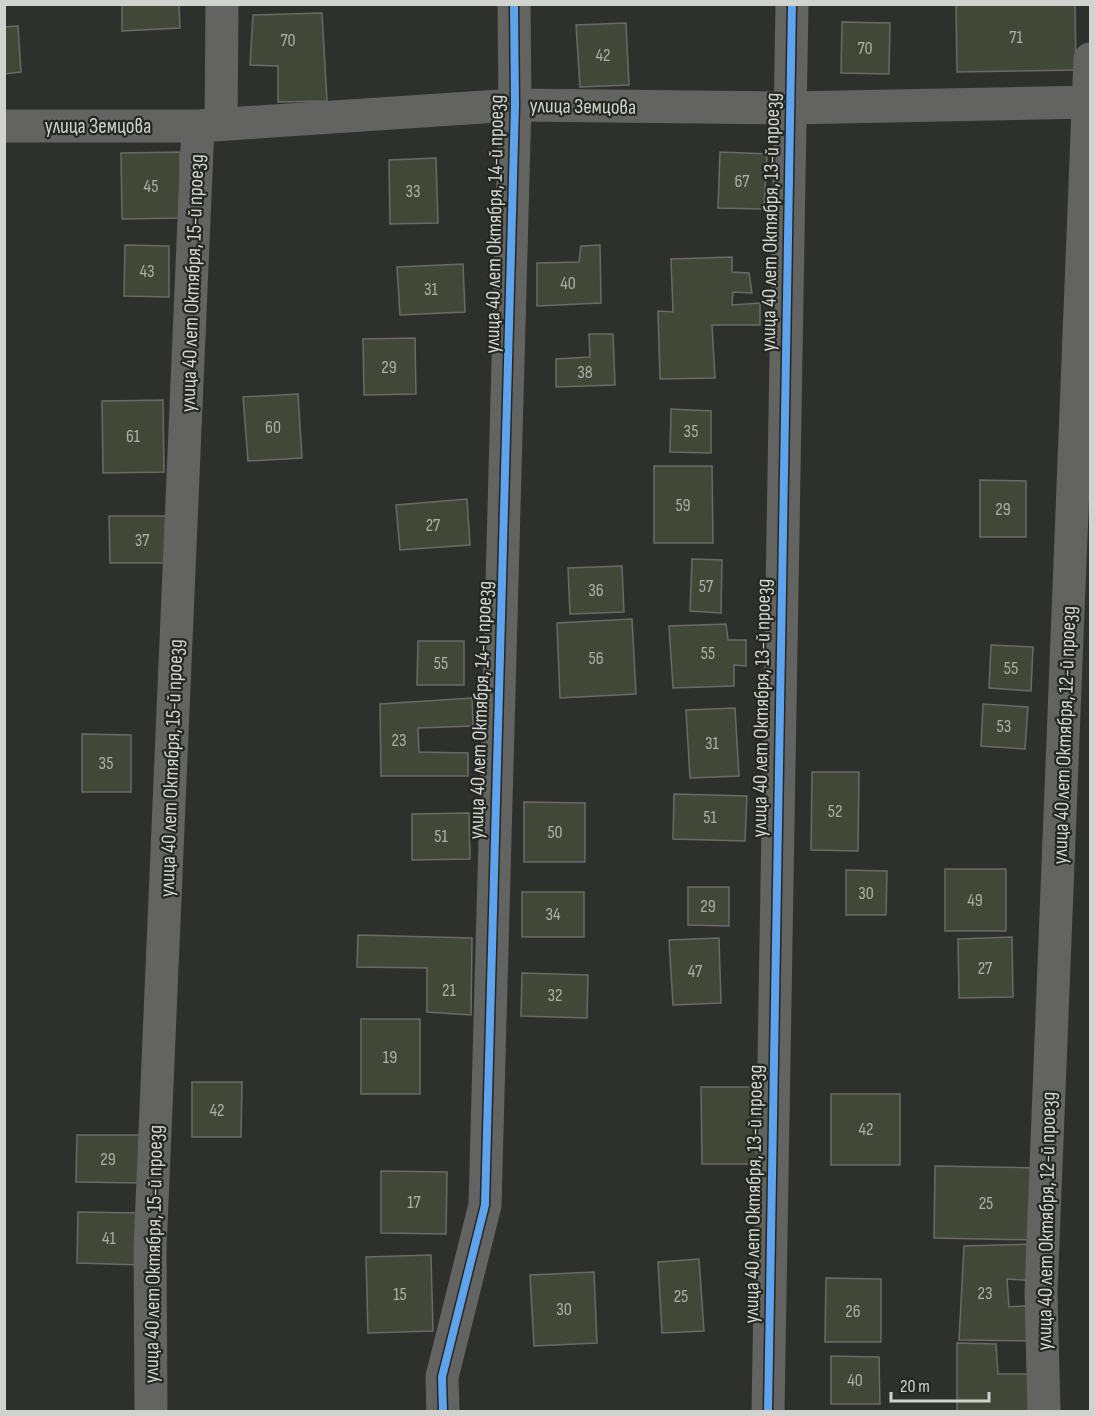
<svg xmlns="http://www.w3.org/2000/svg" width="1095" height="1416" viewBox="0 0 1095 1416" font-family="'Sofia Sans Condensed',sans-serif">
	<rect width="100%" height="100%" fill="#2e302c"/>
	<!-- building -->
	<path fill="#424837" stroke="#6a6b68" stroke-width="1.5" d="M 122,4 L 179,4 L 180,28 L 122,31 Z
		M 956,4 L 1075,4 L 1076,70 L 957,72 Z
		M 322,13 L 327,101 L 278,102 L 278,66 L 250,65 L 253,15 Z
		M 842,22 L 890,23 L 889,74 L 841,73 Z
		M 626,23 L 629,85 L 580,87 L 576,25 Z
		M 18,26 L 21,72 L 4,74 L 4,27 Z
		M 180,152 L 181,218 L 122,219 L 121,153 Z
		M 720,152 L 767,154 L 764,209 L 718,208 Z
		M 436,158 L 438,223 L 390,224 L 389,160 Z
		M 125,245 L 169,246 L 169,297 L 124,296 Z
		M 600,245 L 601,303 L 537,306 L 537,263 L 579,262 L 581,246 Z
		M 732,257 L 732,272 L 749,273 L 752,293 L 733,292 L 732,305 L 760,303 L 760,325 L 712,325 L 715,378 L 660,379 L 658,311 L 673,312 L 671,259 Z
		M 463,264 L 465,312 L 400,315 L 397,267 Z
		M 589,334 L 613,334 L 615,385 L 556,387 L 556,359 L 590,357 Z
		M 415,338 L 416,394 L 364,395 L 363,339 Z
		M 298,394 L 302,458 L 248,461 L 243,397 Z
		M 163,400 L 164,472 L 103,473 L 102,401 Z
		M 671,409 L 711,411 L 711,453 L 670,452 Z
		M 654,466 L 712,466 L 713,543 L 654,543 Z
		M 980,480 L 1026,481 L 1026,537 L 980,537 Z
		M 467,499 L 470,545 L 400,550 L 396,505 Z
		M 109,516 L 174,516 L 174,563 L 110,563 Z
		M 692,559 L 722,560 L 721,613 L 690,611 Z
		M 622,566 L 624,612 L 570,614 L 568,568 Z
		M 632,619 L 636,694 L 560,698 L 557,623 Z
		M 726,624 L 728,640 L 746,640 L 746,666 L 734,665 L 734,686 L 673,688 L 669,626 Z
		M 418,641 L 464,641 L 464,685 L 417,685 Z
		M 991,645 L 1033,647 L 1031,691 L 989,688 Z
		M 472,698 L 473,726 L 418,728 L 419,752 L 468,753 L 468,776 L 381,776 L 380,704 Z
		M 983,704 L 1028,707 L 1025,749 L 981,746 Z
		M 735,708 L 739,776 L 690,778 L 686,710 Z
		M 82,734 L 131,735 L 131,792 L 82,792 Z
		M 812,772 L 859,772 L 858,851 L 811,850 Z
		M 674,794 L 747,796 L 745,841 L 673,839 Z
		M 524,802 L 585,803 L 585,862 L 524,862 Z
		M 469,813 L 470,859 L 412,860 L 412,814 Z
		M 945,869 L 1006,869 L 1006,931 L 945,931 Z
		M 846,870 L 887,871 L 886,915 L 846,915 Z
		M 688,887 L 729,887 L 729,926 L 688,925 Z
		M 522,892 L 584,892 L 584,937 L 522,937 Z
		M 358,935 L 472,938 L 471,1015 L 427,1012 L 427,968 L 357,967 Z
		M 1012,937 L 1013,997 L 959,998 L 958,939 Z
		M 719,938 L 721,1003 L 673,1005 L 669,940 Z
		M 522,973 L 588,975 L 587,1018 L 521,1016 Z
		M 361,1019 L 420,1019 L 420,1094 L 361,1094 Z
		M 192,1082 L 242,1082 L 241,1137 L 192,1137 Z
		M 701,1087 L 762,1087 L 763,1164 L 702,1164 Z
		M 831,1094 L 900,1094 L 900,1165 L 831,1165 Z
		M 77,1135 L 140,1135 L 140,1183 L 76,1182 Z
		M 935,1166 L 1038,1168 L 1037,1240 L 934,1238 Z
		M 381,1171 L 447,1172 L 446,1234 L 381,1233 Z
		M 78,1212 L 142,1213 L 141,1265 L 77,1263 Z
		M 1038,1244 L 1037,1281 L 1007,1279 L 1009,1307 L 1036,1305 L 1037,1341 L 959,1340 L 964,1246 Z
		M 431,1255 L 433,1331 L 368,1333 L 366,1257 Z
		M 699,1259 L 704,1331 L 662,1333 L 658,1262 Z
		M 594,1272 L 597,1343 L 534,1346 L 530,1275 Z
		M 826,1278 L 881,1279 L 881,1342 L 825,1342 Z
		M 957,1343 L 996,1344 L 998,1374 L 1031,1374 L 1032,1412 L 957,1412 Z
		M 831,1356 L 879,1357 L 880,1404 L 831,1404 Z"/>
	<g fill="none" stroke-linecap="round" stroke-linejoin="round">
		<!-- minor -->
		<path stroke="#636362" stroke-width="33" d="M 221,124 L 222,4
			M 4,126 L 198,126 L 515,105 L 790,108 L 1090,102
			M 151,1412 L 150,1249 L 198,126
			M 443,1412 L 442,1377 L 485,1205 L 515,105 L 514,4
			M 768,1412 L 792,4
			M 1044,1412 L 1041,1292 L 1090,59"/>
		<defs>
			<path id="cycleway" d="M 443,1412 L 442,1377 L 485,1205 L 515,105 L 514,4
				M 768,1412 L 792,4"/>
		</defs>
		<!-- cycleway casing -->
		<use href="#cycleway" stroke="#252721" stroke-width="11"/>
		<!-- cycleway -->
		<use href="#cycleway" stroke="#60a3ed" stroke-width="8"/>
	</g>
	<g text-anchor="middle" stroke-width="4.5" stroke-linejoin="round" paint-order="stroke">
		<!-- number labels -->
		<g font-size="18" fill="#adb0a9">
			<text x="1016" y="43">71</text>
			<text x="288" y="46">70</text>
			<text x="865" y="54">70</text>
			<text x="603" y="61">42</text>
			<text x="742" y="187">67</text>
			<text x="151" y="192">45</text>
			<text x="413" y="197">33</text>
			<text x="147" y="277">43</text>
			<text x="568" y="289">40</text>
			<text x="431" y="295">31</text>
			<text x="389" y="373">29</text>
			<text x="585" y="378">38</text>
			<text x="273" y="433">60</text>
			<text x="691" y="437">35</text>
			<text x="133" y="442">61</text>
			<text x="683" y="511">59</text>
			<text x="1003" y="515">29</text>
			<text x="433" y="531">27</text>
			<text x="142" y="546">37</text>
			<text x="706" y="592">57</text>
			<text x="596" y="596">36</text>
			<text x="708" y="659">55</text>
			<text x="596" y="664">56</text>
			<text x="441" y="669">55</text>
			<text x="1011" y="674">55</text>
			<text x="1004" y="732">53</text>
			<text x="399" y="746">23</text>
			<text x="712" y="749">31</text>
			<text x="106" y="769">35</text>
			<text x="835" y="817">52</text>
			<text x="710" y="823">51</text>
			<text x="555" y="838">50</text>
			<text x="441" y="842">51</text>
			<text x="866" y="899">30</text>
			<text x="975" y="906">49</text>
			<text x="708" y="912">29</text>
			<text x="553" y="920">34</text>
			<text x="985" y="974">27</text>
			<text x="695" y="977">47</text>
			<text x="449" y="996">21</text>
			<text x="555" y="1001">32</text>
			<text x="390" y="1063">19</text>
			<text x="217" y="1116">42</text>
			<text x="866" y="1135">42</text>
			<text x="108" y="1165">29</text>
			<text x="414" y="1208">17</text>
			<text x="986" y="1209">25</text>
			<text x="109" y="1244">41</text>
			<text x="985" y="1299">23</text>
			<text x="400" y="1300">15</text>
			<text x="681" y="1302">25</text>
			<text x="564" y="1315">30</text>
			<text x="853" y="1317">26</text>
			<text x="855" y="1386">40</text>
		</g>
		<!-- street labels -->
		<g font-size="21" fill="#d1d3cf" stroke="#252721">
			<text transform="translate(583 106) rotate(1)" y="7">улица Земцова</text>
			<text x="98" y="133">улица Земцова</text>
			<text transform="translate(770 222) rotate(-89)" y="7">улица 40 лет Октября, 13-й проезд</text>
			<text transform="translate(494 224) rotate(-89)" y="7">улица 40 лет Октября, 14-й проезд</text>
			<text transform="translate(192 283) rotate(-88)" y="7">улица 40 лет Октября, 15-й проезд</text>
			<text transform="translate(761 708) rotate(-89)" y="7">улица 40 лет Октября, 13-й проезд</text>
			<text transform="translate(480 710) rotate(-88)" y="7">улица 40 лет Октября, 14-й проезд</text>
			<text transform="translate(1064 735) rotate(-88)" y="7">улица 40 лет Октября, 12-й проезд</text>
			<text transform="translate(171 768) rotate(-88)" y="7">улица 40 лет Октября, 15-й проезд</text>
			<text transform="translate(753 1194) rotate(-89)" y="7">улица 40 лет Октября, 13-й проезд</text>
			<text transform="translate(1046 1221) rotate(-89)" y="7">улица 40 лет Октября, 12-й проезд</text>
			<text transform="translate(153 1254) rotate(-89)" y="7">улица 40 лет Октября, 15-й проезд</text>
		</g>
	</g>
	<!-- border -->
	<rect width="1095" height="1416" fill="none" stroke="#d1d3cf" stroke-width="12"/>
	<!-- scale -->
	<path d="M891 1392v9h98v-9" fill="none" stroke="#d1d3cf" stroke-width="3"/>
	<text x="900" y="1392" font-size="18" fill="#d1d3cf" stroke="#252721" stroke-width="4.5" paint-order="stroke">20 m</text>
</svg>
